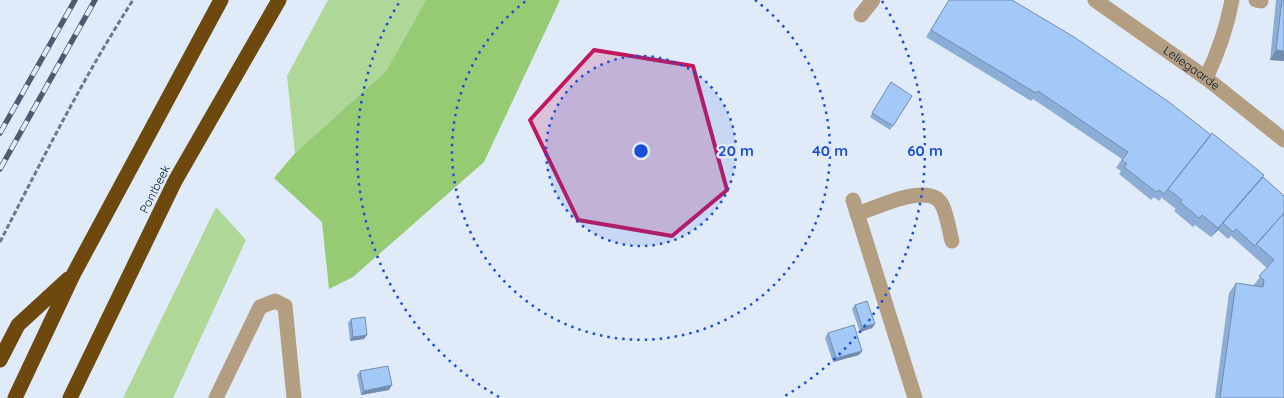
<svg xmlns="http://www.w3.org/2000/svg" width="1284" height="398" viewBox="0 0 1284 398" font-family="Quicksand,sans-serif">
	<rect width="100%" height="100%" fill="#e0ebf9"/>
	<!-- green -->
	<path fill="#afd797" d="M 328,0 L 426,0 L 386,71 L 295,153 L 287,76 Z
		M 216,207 L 246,240 L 173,398 L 123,398 Z"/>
	<!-- forest -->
	<path fill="#96cb73" d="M 426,0 L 560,0 L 484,162 L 353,277 L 329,289 L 322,222 L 274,178 L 295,153 L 386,71 Z"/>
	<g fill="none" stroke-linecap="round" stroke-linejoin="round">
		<!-- path -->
		<path stroke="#6a798c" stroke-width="3" stroke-dasharray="5 2.5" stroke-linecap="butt" d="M 0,242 C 42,160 83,78 133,0"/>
		<!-- minor -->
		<g stroke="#b49e81" stroke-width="15">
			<path id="s1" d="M 1095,0 L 1206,78 L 1284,140"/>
			<path d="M 1256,0 L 1261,1"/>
			<path d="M 861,15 L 873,0"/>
			<path d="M 1206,78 C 1218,53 1227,27 1232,0"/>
			<path d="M 853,200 L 915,398"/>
			<path d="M 857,214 C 876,208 928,182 941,203 C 947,213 949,230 952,241"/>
			<path d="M 216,398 L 260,307 L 275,301 L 285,306 L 294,398"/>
		</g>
		<!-- highway -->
		<path stroke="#6d490e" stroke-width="15" d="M 0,360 L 18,325 L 68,279
			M 15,398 L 73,275 L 221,0
			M 70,398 L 175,181 L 279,0"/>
		<defs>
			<path id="rail" d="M 0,133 L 75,0
				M 0,169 L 95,0"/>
		</defs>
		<!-- rail casing -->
		<use href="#rail" stroke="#4c5b70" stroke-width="5.5"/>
		<!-- rail -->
		<use href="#rail" stroke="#e0ebf9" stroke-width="4" stroke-dasharray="11" stroke-linecap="butt"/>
	</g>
	<!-- wall -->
	<path fill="#8cadd5" d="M 949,0 L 1012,0 L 1263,177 L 1284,196 L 1284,398 L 1215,398 L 1229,293 L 1236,283 L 1253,286 L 1267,268 L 1231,236 L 1228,239 L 1218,230 L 1211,237 L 1195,225 L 1193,227 L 1174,211 L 1176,209 L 1162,198 L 1163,196 L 1159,201 L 1154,197 L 1151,200 L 1119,174 L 1121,171 L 1116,168 L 1122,159 L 1033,99 L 1031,101 L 926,37 Z
		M 1276,0 L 1284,0 L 1284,61 L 1270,60 Z
		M 888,86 L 912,96 L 890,130 L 870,117 Z
		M 855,305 L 875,324 L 872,328 L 860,332 L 852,309 Z
		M 351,319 L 367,335 L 364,339 L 350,341 L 348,323 Z
		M 828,333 L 862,351 L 859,355 L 833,362 L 825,338 Z
		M 360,371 L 389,390 L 361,395 L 357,375 Z"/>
	<!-- shaded-wall -->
	<path fill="#728dae" d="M 1276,50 L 1284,51 L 1284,61 L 1270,60 Z
		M 1223,223 L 1218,230 L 1211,237 L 1218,228 Z
		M 875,324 L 872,328 L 860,332 L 862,327 Z
		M 367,335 L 364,339 L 350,341 L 353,337 Z
		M 862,351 L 859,355 L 833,362 L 836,358 Z
		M 392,385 L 389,390 L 361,395 L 364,391 Z"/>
	<!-- building -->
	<path fill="#a3c9f8" stroke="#728dae" d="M 949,0 L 1012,0 L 1074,37 L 1169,102 L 1211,135 L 1164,194 L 1159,190 L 1156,192 L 1124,167 L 1127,164 L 1122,160 L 1128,152 L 1038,91 L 1036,93 L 931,30 Z
		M 1282,0 L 1284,0 L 1284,51 L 1276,50 Z
		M 891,82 L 912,96 L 893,126 L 872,113 Z
		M 1212,133 L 1264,175 L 1218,228 L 1202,215 L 1199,218 L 1180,202 L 1182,200 L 1168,189 Z
		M 1263,177 L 1284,196 L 1284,213 L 1255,246 L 1236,229 L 1233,232 L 1223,223 Z
		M 1284,213 L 1284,398 L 1220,398 L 1236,283 L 1263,287 L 1264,280 L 1259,276 L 1274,260 L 1256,244 Z
		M 867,301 L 875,324 L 862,327 L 855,305 Z
		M 365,317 L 367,335 L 353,337 L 351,319 Z
		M 854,325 L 862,351 L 836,358 L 828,333 Z
		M 388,366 L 392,385 L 364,391 L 360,371 Z"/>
	<!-- marked area -->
	<path fill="#c2185b" fill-opacity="0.2" stroke="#c2185b" stroke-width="4" stroke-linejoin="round" d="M 594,50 L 693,66 L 727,190 L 672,236 L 578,220 L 530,120 Z"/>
	<!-- distance rings -->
	<circle cx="641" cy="151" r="95" fill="#1d4ed8" fill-opacity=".12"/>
	<g fill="none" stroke="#1d4ed8" stroke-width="2.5" stroke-dasharray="2.5 5">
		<circle cx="641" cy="151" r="95"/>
		<path d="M755 0A189 189 0 1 1 527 0"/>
		<path d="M499 397A284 284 0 0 1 400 1M882 1A284 284 0 0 1 783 397"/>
	</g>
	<g text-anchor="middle" stroke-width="5" stroke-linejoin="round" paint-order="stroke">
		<!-- street labels -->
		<g font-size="12" fill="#02142c" stroke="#e0ebf9">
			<text dy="4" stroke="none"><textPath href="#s1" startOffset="118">Leliegaarde</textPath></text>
			<text transform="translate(155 189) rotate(-63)" y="4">Pontbeek</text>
		</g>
	</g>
	<circle cx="641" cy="151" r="8" fill="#1d4ed8" stroke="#e0ebf9" stroke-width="2.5"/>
	<g font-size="15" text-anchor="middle" font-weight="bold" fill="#1d4ed8" stroke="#e0ebf9" stroke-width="5" stroke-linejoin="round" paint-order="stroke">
		<text x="736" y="156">20 m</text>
		<text x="830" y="156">40 m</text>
		<text x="925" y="156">60 m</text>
	</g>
</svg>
